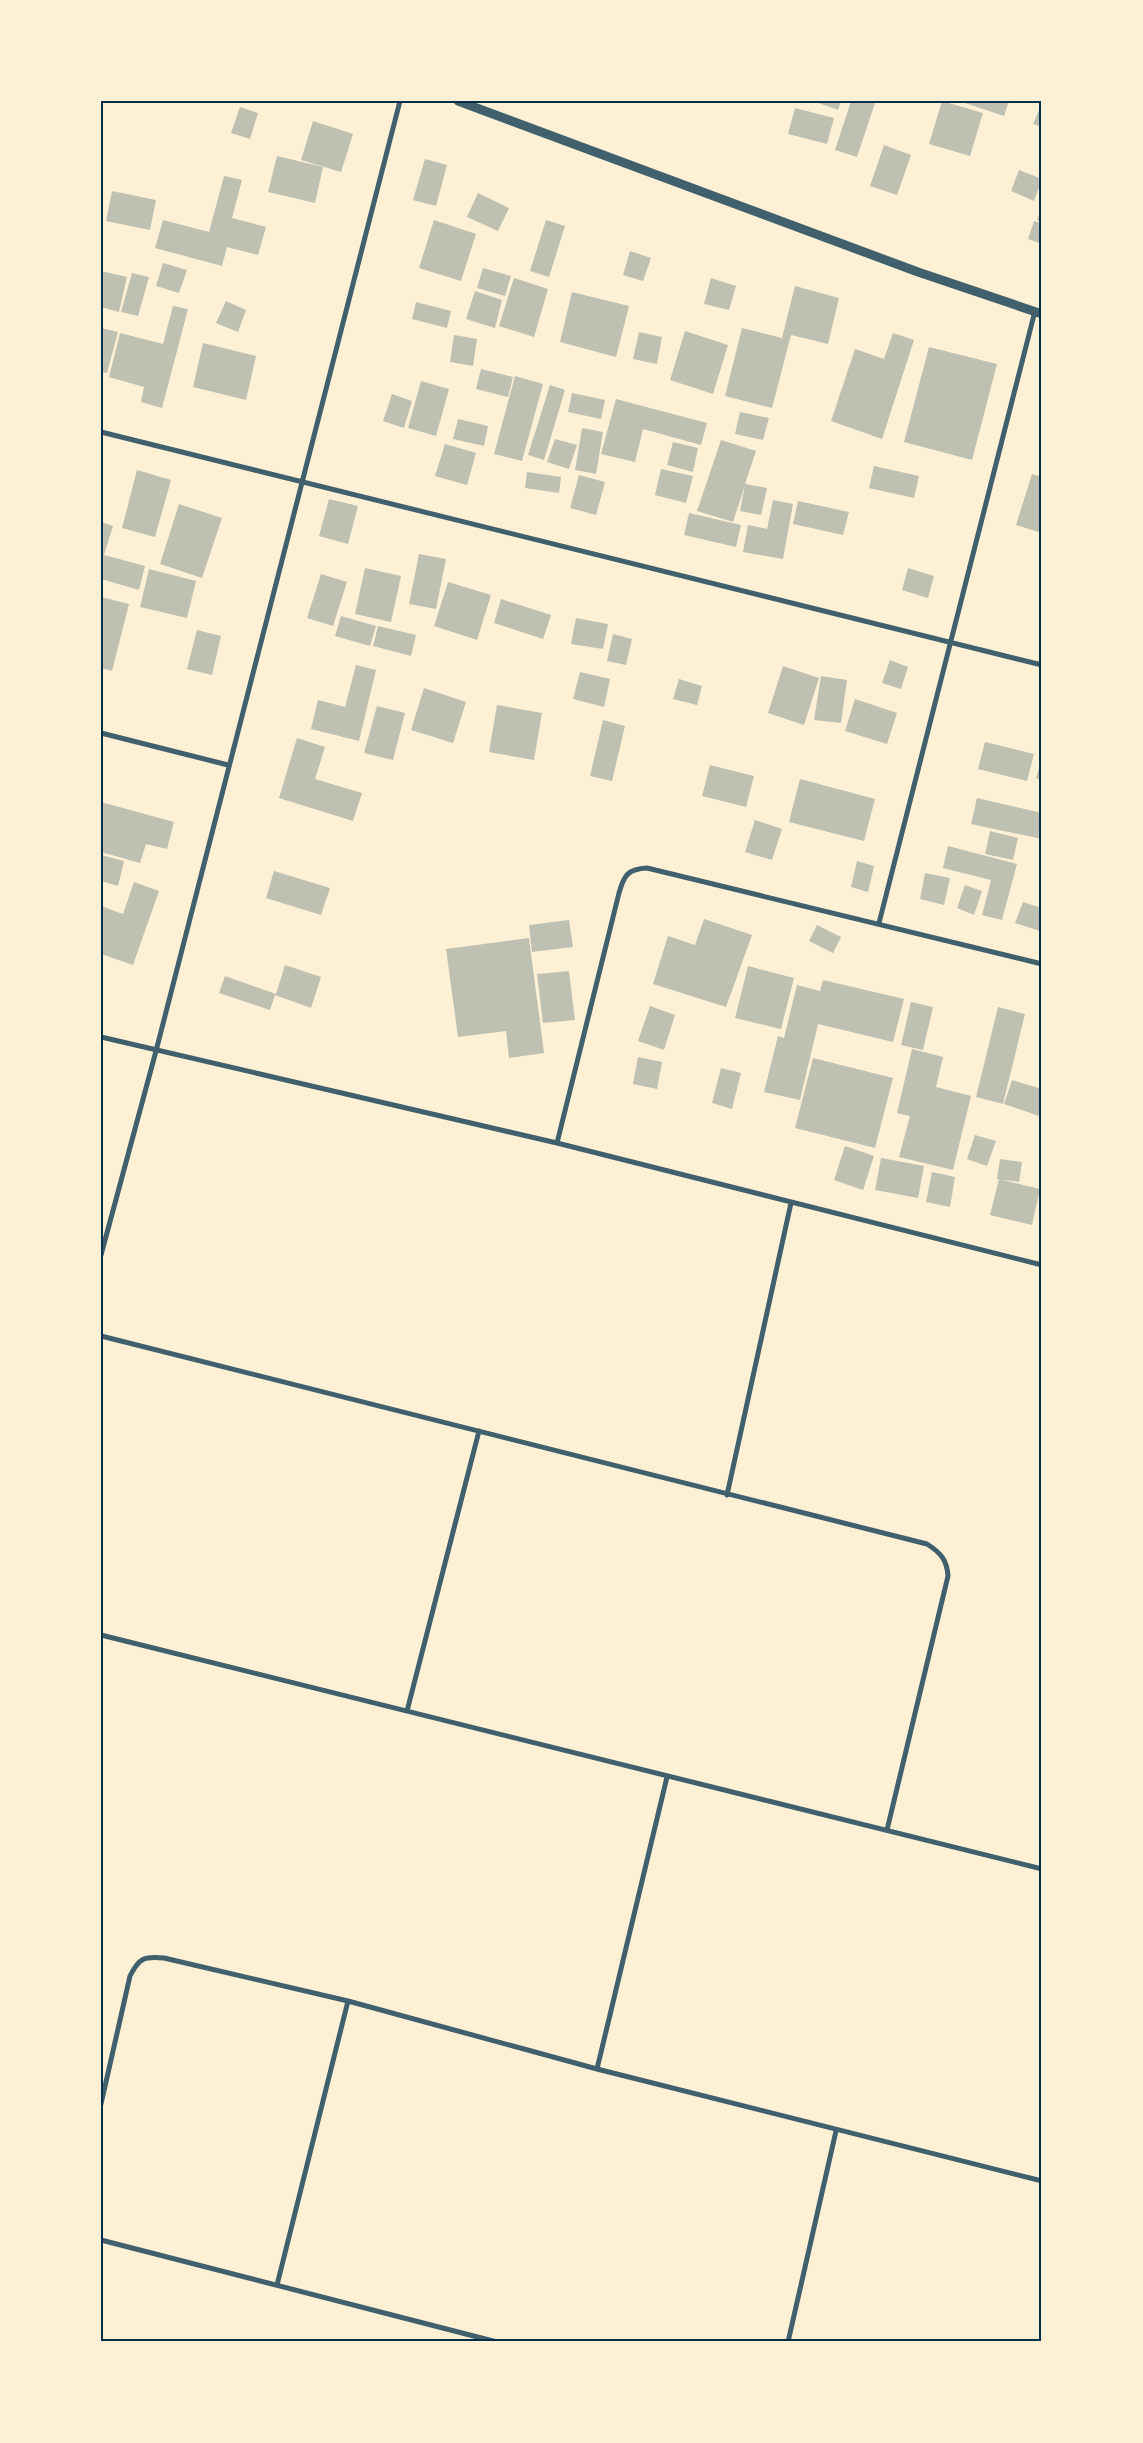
<svg xmlns="http://www.w3.org/2000/svg" width="1143" height="2443" viewBox="0 0 1143 2443" font-family="'DM Sans',sans-serif">
	<rect width="100%" height="100%" fill="#fdf0d5"/>
	<!-- building -->
	<path fill="#bec0b2" d="M 813,101 L 841,101 L 838,110 Z
		M 851,101 L 875,103 L 857,157 L 835,150 Z
		M 942,101 L 983,113 L 970,156 L 929,144 Z
		M 959,101 L 1009,101 L 1004,116 Z
		M 1042,103 L 1042,127 L 1033,124 Z
		M 240,107 L 258,113 L 250,139 L 231,133 Z
		M 795,108 L 834,118 L 827,144 L 788,134 Z
		M 313,121 L 353,134 L 341,172 L 301,160 Z
		M 884,145 L 911,155 L 897,195 L 870,186 Z
		M 277,156 L 323,167 L 315,203 L 268,192 Z
		M 425,159 L 447,165 L 436,206 L 413,200 Z
		M 1019,170 L 1042,179 L 1034,201 L 1011,191 Z
		M 224,176 L 242,180 L 232,218 L 266,227 L 258,255 L 227,247 L 222,266 L 155,248 L 163,220 L 209,232 Z
		M 112,191 L 156,200 L 150,230 L 106,221 Z
		M 478,193 L 509,208 L 498,231 L 467,217 Z
		M 1042,207 L 1042,221 L 1037,220 Z
		M 434,220 L 476,234 L 461,281 L 419,268 Z
		M 546,220 L 565,226 L 549,277 L 530,271 Z
		M 1034,221 L 1042,224 L 1042,244 L 1028,239 Z
		M 630,251 L 651,258 L 643,281 L 623,275 Z
		M 163,263 L 187,270 L 179,293 L 156,286 Z
		M 483,268 L 511,276 L 505,296 L 477,288 Z
		M 101,271 L 127,277 L 119,312 L 101,307 Z
		M 132,273 L 149,277 L 138,316 L 121,312 Z
		M 514,278 L 548,289 L 534,337 L 499,326 Z
		M 711,278 L 736,286 L 729,310 L 704,304 Z
		M 795,286 L 839,298 L 828,344 L 791,335 L 772,408 L 725,396 L 742,328 L 782,338 Z
		M 475,291 L 502,300 L 495,328 L 466,319 Z
		M 572,292 L 629,306 L 616,357 L 560,342 Z
		M 226,301 L 246,310 L 238,332 L 216,323 Z
		M 416,302 L 451,311 L 447,328 L 412,319 Z
		M 173,306 L 188,309 L 162,408 L 141,402 L 144,387 L 109,377 L 120,333 L 163,344 Z
		M 101,328 L 118,332 L 107,373 L 101,372 Z
		M 685,331 L 728,345 L 713,394 L 670,380 Z
		M 639,332 L 662,337 L 657,364 L 633,359 Z
		M 893,333 L 914,340 L 882,439 L 831,421 L 855,349 L 884,359 Z
		M 454,335 L 477,339 L 473,366 L 450,362 Z
		M 203,343 L 256,356 L 246,400 L 193,387 Z
		M 929,347 L 997,364 L 972,460 L 904,442 Z
		M 481,369 L 513,377 L 508,397 L 476,389 Z
		M 515,376 L 543,384 L 522,461 L 494,454 Z
		M 421,381 L 449,389 L 436,436 L 408,428 Z
		M 550,385 L 565,390 L 544,460 L 528,455 Z
		M 572,393 L 605,400 L 601,419 L 568,412 Z
		M 392,394 L 412,401 L 404,428 L 383,421 Z
		M 616,399 L 707,423 L 701,445 L 643,429 L 635,462 L 601,454 Z
		M 740,412 L 769,418 L 763,440 L 735,434 Z
		M 458,419 L 488,426 L 484,446 L 453,439 Z
		M 582,428 L 603,432 L 596,474 L 575,470 Z
		M 555,439 L 577,445 L 569,469 L 547,462 Z
		M 721,440 L 756,451 L 745,484 L 767,488 L 761,515 L 740,511 L 745,485 L 733,522 L 697,511 Z
		M 673,442 L 698,448 L 693,472 L 667,465 Z
		M 445,444 L 476,453 L 467,485 L 435,476 Z
		M 874,466 L 919,476 L 914,498 L 869,488 Z
		M 661,469 L 693,476 L 686,503 L 655,495 Z
		M 137,470 L 171,480 L 155,537 L 122,528 Z
		M 527,472 L 561,477 L 559,493 L 525,488 Z
		M 1032,474 L 1042,477 L 1042,533 L 1016,525 Z
		M 579,475 L 605,482 L 596,515 L 570,508 Z
		M 329,499 L 358,506 L 348,544 L 319,536 Z
		M 773,500 L 793,504 L 783,559 L 743,552 L 748,525 L 767,529 Z
		M 798,501 L 849,512 L 843,535 L 793,524 Z
		M 179,504 L 222,518 L 202,578 L 160,564 Z
		M 689,513 L 741,525 L 736,547 L 684,535 Z
		M 101,522 L 113,526 L 104,555 L 145,566 L 139,590 L 101,579 Z
		M 419,554 L 446,559 L 436,609 L 409,604 Z
		M 365,568 L 401,576 L 391,622 L 355,614 Z
		M 908,568 L 934,576 L 928,598 L 902,590 Z
		M 149,569 L 196,581 L 187,618 L 140,607 Z
		M 321,574 L 347,582 L 333,626 L 307,618 Z
		M 448,582 L 491,595 L 477,640 L 434,626 Z
		M 101,597 L 129,604 L 112,671 L 101,668 Z
		M 501,599 L 551,615 L 543,639 L 494,623 Z
		M 341,616 L 376,626 L 370,646 L 335,636 Z
		M 576,618 L 608,624 L 603,649 L 571,644 Z
		M 378,626 L 416,635 L 411,656 L 373,646 Z
		M 197,630 L 221,636 L 212,675 L 187,669 Z
		M 613,634 L 632,639 L 626,665 L 607,661 Z
		M 890,660 L 908,667 L 901,689 L 882,683 Z
		M 356,665 L 376,670 L 359,741 L 311,729 L 318,700 L 345,707 Z
		M 783,666 L 819,678 L 804,725 L 768,713 Z
		M 580,672 L 610,679 L 604,707 L 573,699 Z
		M 821,676 L 847,680 L 841,723 L 814,720 Z
		M 679,679 L 702,686 L 697,705 L 673,699 Z
		M 424,688 L 466,702 L 453,743 L 411,730 Z
		M 855,699 L 897,713 L 887,744 L 845,731 Z
		M 497,705 L 542,713 L 534,760 L 489,752 Z
		M 377,706 L 405,713 L 393,760 L 364,753 Z
		M 603,720 L 625,726 L 612,781 L 590,776 Z
		M 297,738 L 325,747 L 315,779 L 362,793 L 353,821 L 279,798 Z
		M 985,742 L 1034,754 L 1027,781 L 978,769 Z
		M 1042,759 L 1042,780 L 1036,778 Z
		M 710,765 L 754,776 L 746,807 L 702,796 Z
		M 800,779 L 875,799 L 864,841 L 789,822 Z
		M 977,798 L 1042,813 L 1042,839 L 971,824 Z
		M 101,802 L 174,822 L 167,849 L 146,844 L 140,863 L 101,852 Z
		M 755,820 L 782,829 L 772,860 L 745,852 Z
		M 990,831 L 1018,838 L 1013,860 L 985,854 Z
		M 948,846 L 1017,864 L 1002,920 L 982,915 L 991,880 L 943,868 Z
		M 101,855 L 124,861 L 118,886 L 101,881 Z
		M 857,861 L 874,866 L 868,892 L 851,887 Z
		M 274,871 L 330,888 L 321,915 L 266,898 Z
		M 925,873 L 950,878 L 944,905 L 920,899 Z
		M 134,882 L 159,891 L 133,965 L 101,954 L 101,906 L 123,914 Z
		M 965,885 L 982,891 L 974,915 L 957,908 Z
		M 1023,902 L 1042,908 L 1040,931 L 1015,923 Z
		M 704,919 L 752,935 L 726,1007 L 653,984 L 668,936 L 695,945 Z
		M 569,920 L 573,947 L 532,952 L 529,925 Z
		M 817,925 L 841,937 L 833,953 L 809,941 Z
		M 529,938 L 544,1053 L 509,1058 L 506,1031 L 458,1037 L 446,949 Z
		M 285,965 L 321,977 L 311,1008 L 275,995 L 270,1010 L 219,993 L 225,976 L 276,994 Z
		M 748,966 L 794,978 L 781,1029 L 735,1018 Z
		M 569,971 L 575,1020 L 543,1023 L 537,974 Z
		M 823,980 L 904,999 L 893,1042 L 818,1024 L 800,1100 L 764,1092 L 778,1036 L 784,1038 L 797,985 L 820,991 Z
		M 911,1002 L 933,1007 L 923,1050 L 901,1045 Z
		M 650,1006 L 675,1015 L 664,1050 L 638,1041 Z
		M 998,1007 L 1025,1014 L 1003,1104 L 976,1097 Z
		M 912,1049 L 943,1057 L 936,1087 L 971,1096 L 953,1170 L 899,1157 L 910,1116 L 897,1113 Z
		M 638,1057 L 662,1062 L 657,1089 L 633,1084 Z
		M 813,1058 L 893,1078 L 875,1148 L 795,1128 Z
		M 721,1068 L 741,1073 L 732,1109 L 712,1103 Z
		M 1012,1080 L 1042,1089 L 1042,1117 L 1004,1104 Z
		M 975,1135 L 996,1141 L 987,1166 L 967,1159 Z
		M 845,1146 L 874,1156 L 863,1190 L 834,1180 Z
		M 881,1158 L 924,1166 L 918,1198 L 875,1190 Z
		M 1000,1159 L 1022,1162 L 1019,1182 L 997,1179 Z
		M 932,1172 L 955,1177 L 950,1207 L 926,1202 Z
		M 999,1179 L 1040,1189 L 1032,1225 L 990,1215 Z"/>
	<g fill="none" stroke-linecap="round" stroke-linejoin="round">
		<!-- minor -->
		<path stroke="#3f606c" stroke-width="5" d="M 101,432 L 1042,665
			M 101,733 L 228,765
			M 879,923 L 1035,311
			M 101,1037 L 557,1143 L 1042,1265
			M 557,1143 L 619,893 C 624,875 628,869 647,868 L 1042,964
			M 101,1255 L 156,1051 L 400,101
			M 101,1336 L 927,1544 C 941,1553 947,1560 948,1576 L 887,1830
			M 727,1495 L 791,1203
			M 101,1635 L 1042,1869
			M 407,1711 L 479,1431
			M 597,2069 L 667,1777
			M 101,2104 L 130,1976 C 139,1958 144,1956 164,1958 L 348,2001 L 597,2069 L 1042,2181
			M 101,2240 L 497,2342
			M 277,2285 L 348,2001
			M 788,2342 L 836,2131"/>
		<!-- tertiary -->
		<path stroke="#3f606c" stroke-width="9" d="M 458,101 L 918,272 L 1042,314"/>
	</g>
	<!-- border -->
	<rect width="1143" height="2443" fill="none" stroke="#fdf0d5" stroke-width="205"/>
	<rect x="102" y="102" width="938" height="2238" fill="none" stroke="#003049" stroke-width="2"/>
</svg>
